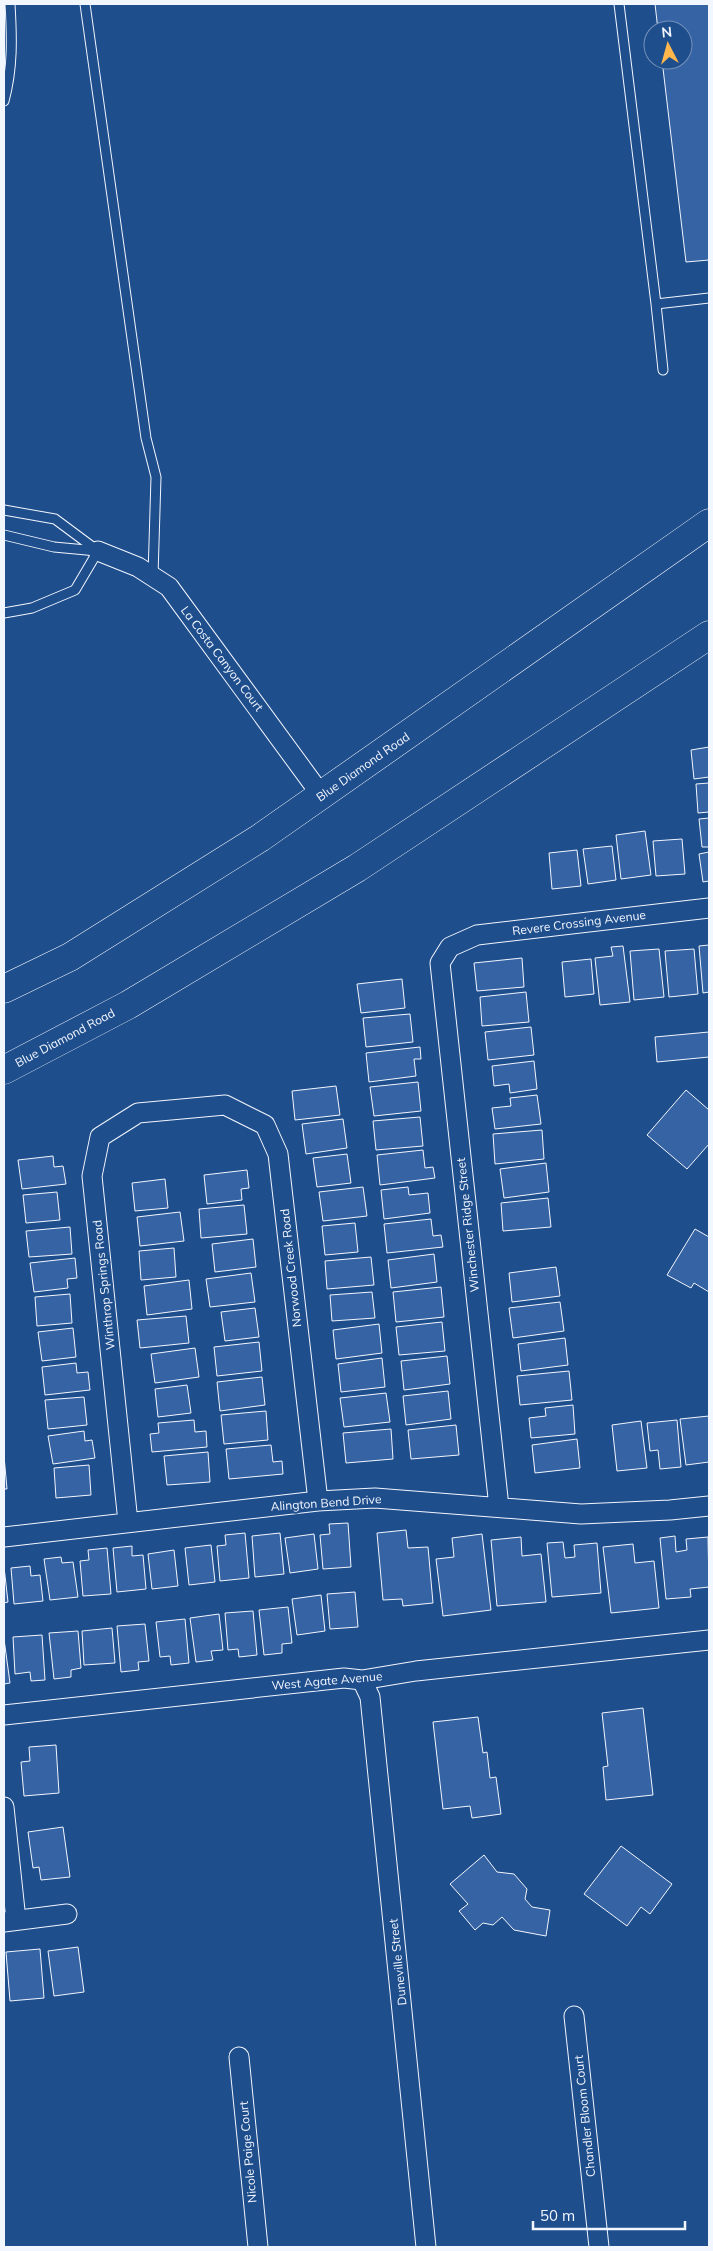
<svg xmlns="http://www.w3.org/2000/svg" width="713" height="2251" viewBox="0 0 713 2251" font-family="Mulish,sans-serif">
	<rect width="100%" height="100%" fill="#1f4e8c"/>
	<!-- building -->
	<path fill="#3563a3" stroke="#f2f6ff" d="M 655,4 L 709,4 L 709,260 L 686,262 L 662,60 L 683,60 L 683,30 L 658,30 Z
		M 709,747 L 709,777 L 694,779 L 691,750 Z
		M 709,783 L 709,812 L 698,813 L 696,784 Z
		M 709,818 L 709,847 L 702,847 L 699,819 Z
		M 645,831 L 651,875 L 621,879 L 616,835 Z
		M 682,839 L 685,874 L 656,876 L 653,841 Z
		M 612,846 L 616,880 L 588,884 L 583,849 Z
		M 577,850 L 581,886 L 552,889 L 549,853 Z
		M 709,852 L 709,881 L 703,882 L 699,854 Z
		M 709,945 L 709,992 L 703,993 L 699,946 Z
		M 623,946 L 630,1002 L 600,1005 L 595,958 L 613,956 L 611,947 Z
		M 659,949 L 664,997 L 634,1000 L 630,951 Z
		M 694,949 L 698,994 L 669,997 L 665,951 Z
		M 522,958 L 524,987 L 477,991 L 474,963 Z
		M 591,959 L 594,994 L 565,997 L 562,962 Z
		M 402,979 L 405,1008 L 361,1013 L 357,984 Z
		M 526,992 L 529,1022 L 482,1026 L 480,997 Z
		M 410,1014 L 413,1042 L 366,1047 L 363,1018 Z
		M 531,1027 L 534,1055 L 488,1060 L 485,1032 Z
		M 709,1032 L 709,1057 L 657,1062 L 655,1037 Z
		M 420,1047 L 421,1059 L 414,1059 L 416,1076 L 369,1082 L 366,1053 Z
		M 534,1061 L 537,1089 L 510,1093 L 509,1084 L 494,1086 L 492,1066 Z
		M 418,1082 L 421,1111 L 374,1116 L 370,1087 Z
		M 336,1086 L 340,1115 L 295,1120 L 292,1091 Z
		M 686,1090 L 709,1110 L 709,1144 L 687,1169 L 647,1135 Z
		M 537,1095 L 541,1124 L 495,1129 L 492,1108 L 511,1106 L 510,1098 Z
		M 420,1117 L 423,1146 L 376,1150 L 373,1121 Z
		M 343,1119 L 347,1148 L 306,1154 L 302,1124 Z
		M 542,1130 L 544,1159 L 495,1164 L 493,1134 Z
		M 423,1150 L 425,1168 L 433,1167 L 435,1178 L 380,1185 L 377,1155 Z
		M 347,1154 L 351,1183 L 317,1187 L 313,1158 Z
		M 53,1156 L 54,1167 L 63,1166 L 66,1184 L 22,1189 L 18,1160 Z
		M 546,1163 L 549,1192 L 504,1198 L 500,1169 Z
		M 247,1170 L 249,1188 L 241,1189 L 242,1200 L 207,1204 L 204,1175 Z
		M 165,1179 L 168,1208 L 135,1211 L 132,1183 Z
		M 363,1187 L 367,1216 L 323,1221 L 319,1192 Z
		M 408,1187 L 409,1195 L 428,1193 L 430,1213 L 384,1219 L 381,1190 Z
		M 57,1192 L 60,1220 L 26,1223 L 23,1195 Z
		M 548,1198 L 551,1227 L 503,1231 L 501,1203 Z
		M 244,1205 L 247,1234 L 201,1238 L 199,1209 Z
		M 180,1212 L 184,1241 L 140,1246 L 137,1217 Z
		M 431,1219 L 433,1236 L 441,1235 L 443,1247 L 387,1253 L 384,1224 Z
		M 355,1223 L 358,1252 L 325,1255 L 322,1226 Z
		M 70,1227 L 72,1254 L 29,1257 L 26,1231 Z
		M 695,1229 L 709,1237 L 709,1292 L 694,1283 L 691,1288 L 667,1275 Z
		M 253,1239 L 256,1267 L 215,1272 L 212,1244 Z
		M 174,1248 L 176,1277 L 141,1280 L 139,1251 Z
		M 434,1254 L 437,1282 L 391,1288 L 388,1260 Z
		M 371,1257 L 374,1285 L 327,1289 L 325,1261 Z
		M 75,1258 L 77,1278 L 67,1279 L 68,1288 L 34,1292 L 30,1263 Z
		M 556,1267 L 560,1296 L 512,1302 L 509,1273 Z
		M 251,1273 L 255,1302 L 210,1307 L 206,1279 Z
		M 189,1280 L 192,1309 L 147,1315 L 144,1286 Z
		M 441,1287 L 444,1317 L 396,1322 L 393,1292 Z
		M 372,1292 L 375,1318 L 332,1321 L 330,1295 Z
		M 70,1294 L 72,1323 L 37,1326 L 35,1297 Z
		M 560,1302 L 564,1331 L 513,1338 L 509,1308 Z
		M 255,1308 L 259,1337 L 225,1341 L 221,1312 Z
		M 186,1316 L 189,1343 L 140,1348 L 137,1320 Z
		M 442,1322 L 445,1351 L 399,1355 L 396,1327 Z
		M 379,1324 L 382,1353 L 336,1359 L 333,1330 Z
		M 73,1328 L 76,1357 L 42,1361 L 38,1332 Z
		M 565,1338 L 568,1365 L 521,1371 L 518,1344 Z
		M 259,1342 L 262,1371 L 217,1376 L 214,1347 Z
		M 195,1348 L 199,1377 L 155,1383 L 151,1354 Z
		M 447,1356 L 450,1384 L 404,1390 L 401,1361 Z
		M 382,1358 L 385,1387 L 341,1392 L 338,1364 Z
		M 76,1363 L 77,1373 L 88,1372 L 90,1390 L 45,1395 L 42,1367 Z
		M 569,1371 L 572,1400 L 520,1405 L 517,1376 Z
		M 262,1377 L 265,1405 L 220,1411 L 217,1382 Z
		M 187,1385 L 191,1413 L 158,1417 L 155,1389 Z
		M 448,1391 L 451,1419 L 406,1425 L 403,1396 Z
		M 386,1393 L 390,1422 L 344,1427 L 340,1398 Z
		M 84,1397 L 87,1425 L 48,1429 L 45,1400 Z
		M 573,1405 L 575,1434 L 531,1438 L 529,1418 L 546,1416 L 545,1408 Z
		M 266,1411 L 268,1440 L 224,1444 L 221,1415 Z
		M 709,1416 L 709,1462 L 686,1465 L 680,1419 Z
		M 194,1420 L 195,1432 L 206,1431 L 207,1447 L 152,1452 L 150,1434 L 159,1433 L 158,1423 Z
		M 677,1420 L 681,1467 L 660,1469 L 658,1450 L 650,1451 L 647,1423 Z
		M 641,1421 L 647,1468 L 617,1471 L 612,1425 Z
		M 456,1425 L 459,1455 L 411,1459 L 408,1430 Z
		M 391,1429 L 393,1459 L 346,1463 L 343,1433 Z
		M 84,1431 L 85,1441 L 92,1440 L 95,1458 L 53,1464 L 48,1436 Z
		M 577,1439 L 580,1468 L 535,1473 L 532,1445 Z
		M 271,1445 L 273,1462 L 282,1461 L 283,1474 L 229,1479 L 226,1449 Z
		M 208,1452 L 210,1482 L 167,1485 L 164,1456 Z
		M 4,1456 L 7,1489 L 4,1489 Z
		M 89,1465 L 91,1495 L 56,1498 L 54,1468 Z
		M 348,1523 L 351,1567 L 323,1569 L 320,1535 L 330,1534 L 329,1524 Z
		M 406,1530 L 408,1548 L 428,1547 L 433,1603 L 403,1606 L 402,1599 L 383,1600 L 377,1533 Z
		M 245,1533 L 249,1578 L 220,1581 L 217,1546 L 226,1545 L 225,1535 Z
		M 280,1533 L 284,1574 L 255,1577 L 252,1536 Z
		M 314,1534 L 318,1569 L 290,1573 L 285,1538 Z
		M 482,1534 L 491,1610 L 443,1616 L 436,1559 L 454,1557 L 452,1538 Z
		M 675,1536 L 676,1552 L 687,1550 L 686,1539 L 708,1537 L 709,1587 L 690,1589 L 691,1597 L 666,1599 L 660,1538 Z
		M 521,1537 L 522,1556 L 541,1554 L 546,1602 L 497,1606 L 491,1540 Z
		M 563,1542 L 565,1558 L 575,1557 L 574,1545 L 597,1543 L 601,1593 L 552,1597 L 547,1543 Z
		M 633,1544 L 635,1563 L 654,1561 L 659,1608 L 611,1613 L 603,1547 Z
		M 211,1545 L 215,1582 L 189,1585 L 185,1548 Z
		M 132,1546 L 132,1556 L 143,1555 L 146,1589 L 117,1592 L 113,1548 Z
		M 107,1548 L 111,1594 L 83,1596 L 80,1561 L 89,1560 L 88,1550 Z
		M 174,1550 L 178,1586 L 152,1589 L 148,1554 Z
		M 61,1557 L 62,1563 L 73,1562 L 78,1597 L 50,1600 L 44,1559 Z
		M 30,1566 L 31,1576 L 40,1575 L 43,1601 L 14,1604 L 11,1568 Z
		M 4,1567 L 8,1602 L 4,1603 Z
		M 355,1592 L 358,1627 L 330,1629 L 327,1594 Z
		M 321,1595 L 325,1631 L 297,1635 L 292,1599 Z
		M 288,1607 L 292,1643 L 282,1644 L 282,1653 L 264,1655 L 259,1610 Z
		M 253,1611 L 257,1655 L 239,1657 L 238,1649 L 228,1650 L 225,1613 Z
		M 219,1614 L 223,1650 L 211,1651 L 213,1660 L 196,1662 L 190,1618 Z
		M 185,1619 L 189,1663 L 171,1665 L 170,1656 L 160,1657 L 156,1622 Z
		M 145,1624 L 149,1661 L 138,1662 L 139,1670 L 121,1672 L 117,1626 Z
		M 112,1628 L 115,1663 L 84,1665 L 82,1631 Z
		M 78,1631 L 81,1668 L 71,1670 L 71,1677 L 54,1679 L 49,1633 Z
		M 42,1635 L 45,1680 L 31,1681 L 30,1672 L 15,1674 L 13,1637 Z
		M 4,1639 L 10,1683 L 4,1684 Z
		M 643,1708 L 653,1795 L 606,1800 L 603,1767 L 608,1766 L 602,1713 Z
		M 478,1717 L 483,1753 L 487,1752 L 490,1778 L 496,1777 L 501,1814 L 472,1818 L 470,1806 L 443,1809 L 433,1722 Z
		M 56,1745 L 59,1793 L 24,1796 L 21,1762 L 30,1761 L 29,1747 Z
		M 63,1827 L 70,1877 L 41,1880 L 39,1867 L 33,1868 L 28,1832 Z
		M 621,1846 L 672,1884 L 650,1914 L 641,1907 L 627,1926 L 584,1894 Z
		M 484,1855 L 497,1872 L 514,1874 L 527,1889 L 525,1899 L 532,1907 L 550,1910 L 546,1936 L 514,1930 L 502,1917 L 493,1925 L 483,1923 L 475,1930 L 459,1911 L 468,1904 L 450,1884 Z
		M 78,1947 L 84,1992 L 54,1996 L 48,1951 Z
		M 40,1949 L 44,1998 L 10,2001 L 6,1952 Z"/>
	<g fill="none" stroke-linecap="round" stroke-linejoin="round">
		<defs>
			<path id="lane" d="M 85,4 L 146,438 L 156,477 L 153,576
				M 619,4 L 656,304 L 709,298
				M 4,101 C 13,68 12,37 10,4
				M 656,304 L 663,370
				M 4,510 L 55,519 L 98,551
				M 4,535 L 54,547 L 97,551
				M 4,613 L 32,608 L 75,590 L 98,551"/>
			<path id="street" d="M 98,551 L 138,567 L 169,587 L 322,796
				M 499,1507 L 440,963 L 450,947 L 477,935 L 709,908
				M 128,1522 L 92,1176 L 100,1137 L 138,1113 L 225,1105 L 265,1125 L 278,1154 L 318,1501
				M 4,1537 L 318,1501 L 375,1498 L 581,1514 L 670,1510 L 709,1506
				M 362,1680 L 370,1697 L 426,2247
				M 4,1715 L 344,1678 L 362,1680 L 416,1671 L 709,1640
				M 4,1807 L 16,1920
				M 4,1922 L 67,1914
				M 574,2016 L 599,2247
				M 239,2057 L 258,2247"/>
			<path id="highway" d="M 4,989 L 70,957 L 260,838 L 709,523
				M 4,1070 L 128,1005 L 357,868 L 709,635"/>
		</defs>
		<!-- lane casing -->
		<use href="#lane" stroke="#f2f6ff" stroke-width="11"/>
		<!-- street casing -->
		<use href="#street" stroke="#f2f6ff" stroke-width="21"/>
		<!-- highway casing -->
		<use href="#highway" stroke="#f2f6ff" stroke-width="29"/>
		<!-- lane -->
		<use href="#lane" stroke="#1f4e8c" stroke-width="9"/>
		<!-- street -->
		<use href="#street" stroke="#1f4e8c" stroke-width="19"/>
		<!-- highway -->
		<use href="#highway" stroke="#1f4e8c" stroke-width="28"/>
	</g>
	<g text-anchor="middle" stroke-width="4" stroke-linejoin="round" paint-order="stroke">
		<!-- street labels -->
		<g font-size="12" fill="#f2f6ff" stroke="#1f4e8c">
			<text transform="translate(222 659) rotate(53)" y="4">La Costa Canyon Court</text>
			<text transform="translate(363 767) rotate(-35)" y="4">Blue Diamond Road</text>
			<text transform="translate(579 923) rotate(-7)" y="4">Revere Crossing Avenue</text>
			<text transform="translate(65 1038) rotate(-28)" y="4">Blue Diamond Road</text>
			<text transform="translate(468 1225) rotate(-96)" y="4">Winchester Ridge Street</text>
			<text transform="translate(291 1268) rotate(-96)" y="4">Norwood Creek Road</text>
			<text transform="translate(104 1285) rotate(-96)" y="4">Winthrop Springs Road</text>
			<text transform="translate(326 1503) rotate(-4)" y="4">Alington Bend Drive</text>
			<text transform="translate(327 1681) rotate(-5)" y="4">West Agate Avenue</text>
			<text transform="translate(398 1962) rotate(-96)" y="4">Duneville Street</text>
			<text transform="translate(585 2116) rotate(-96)" y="4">Chandler Bloom Court</text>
			<text transform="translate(248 2152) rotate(-95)" y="4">Nicole Paige Court</text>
		</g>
	</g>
	<!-- border -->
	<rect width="713" height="2251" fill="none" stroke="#f2f6ff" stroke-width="10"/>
	<!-- north arrow -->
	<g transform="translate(668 45) rotate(354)"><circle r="24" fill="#1f4e8c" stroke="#7391ba"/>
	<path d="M0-4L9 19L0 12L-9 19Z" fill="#ffb74d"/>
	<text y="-8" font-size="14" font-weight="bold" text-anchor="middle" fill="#f2f6ff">N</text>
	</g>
	<!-- scale -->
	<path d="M533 2221v8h152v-8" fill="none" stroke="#f2f6ff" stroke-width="2.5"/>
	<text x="540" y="2221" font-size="15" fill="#f2f6ff" stroke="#1f4e8c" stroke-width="4" paint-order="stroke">50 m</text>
</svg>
